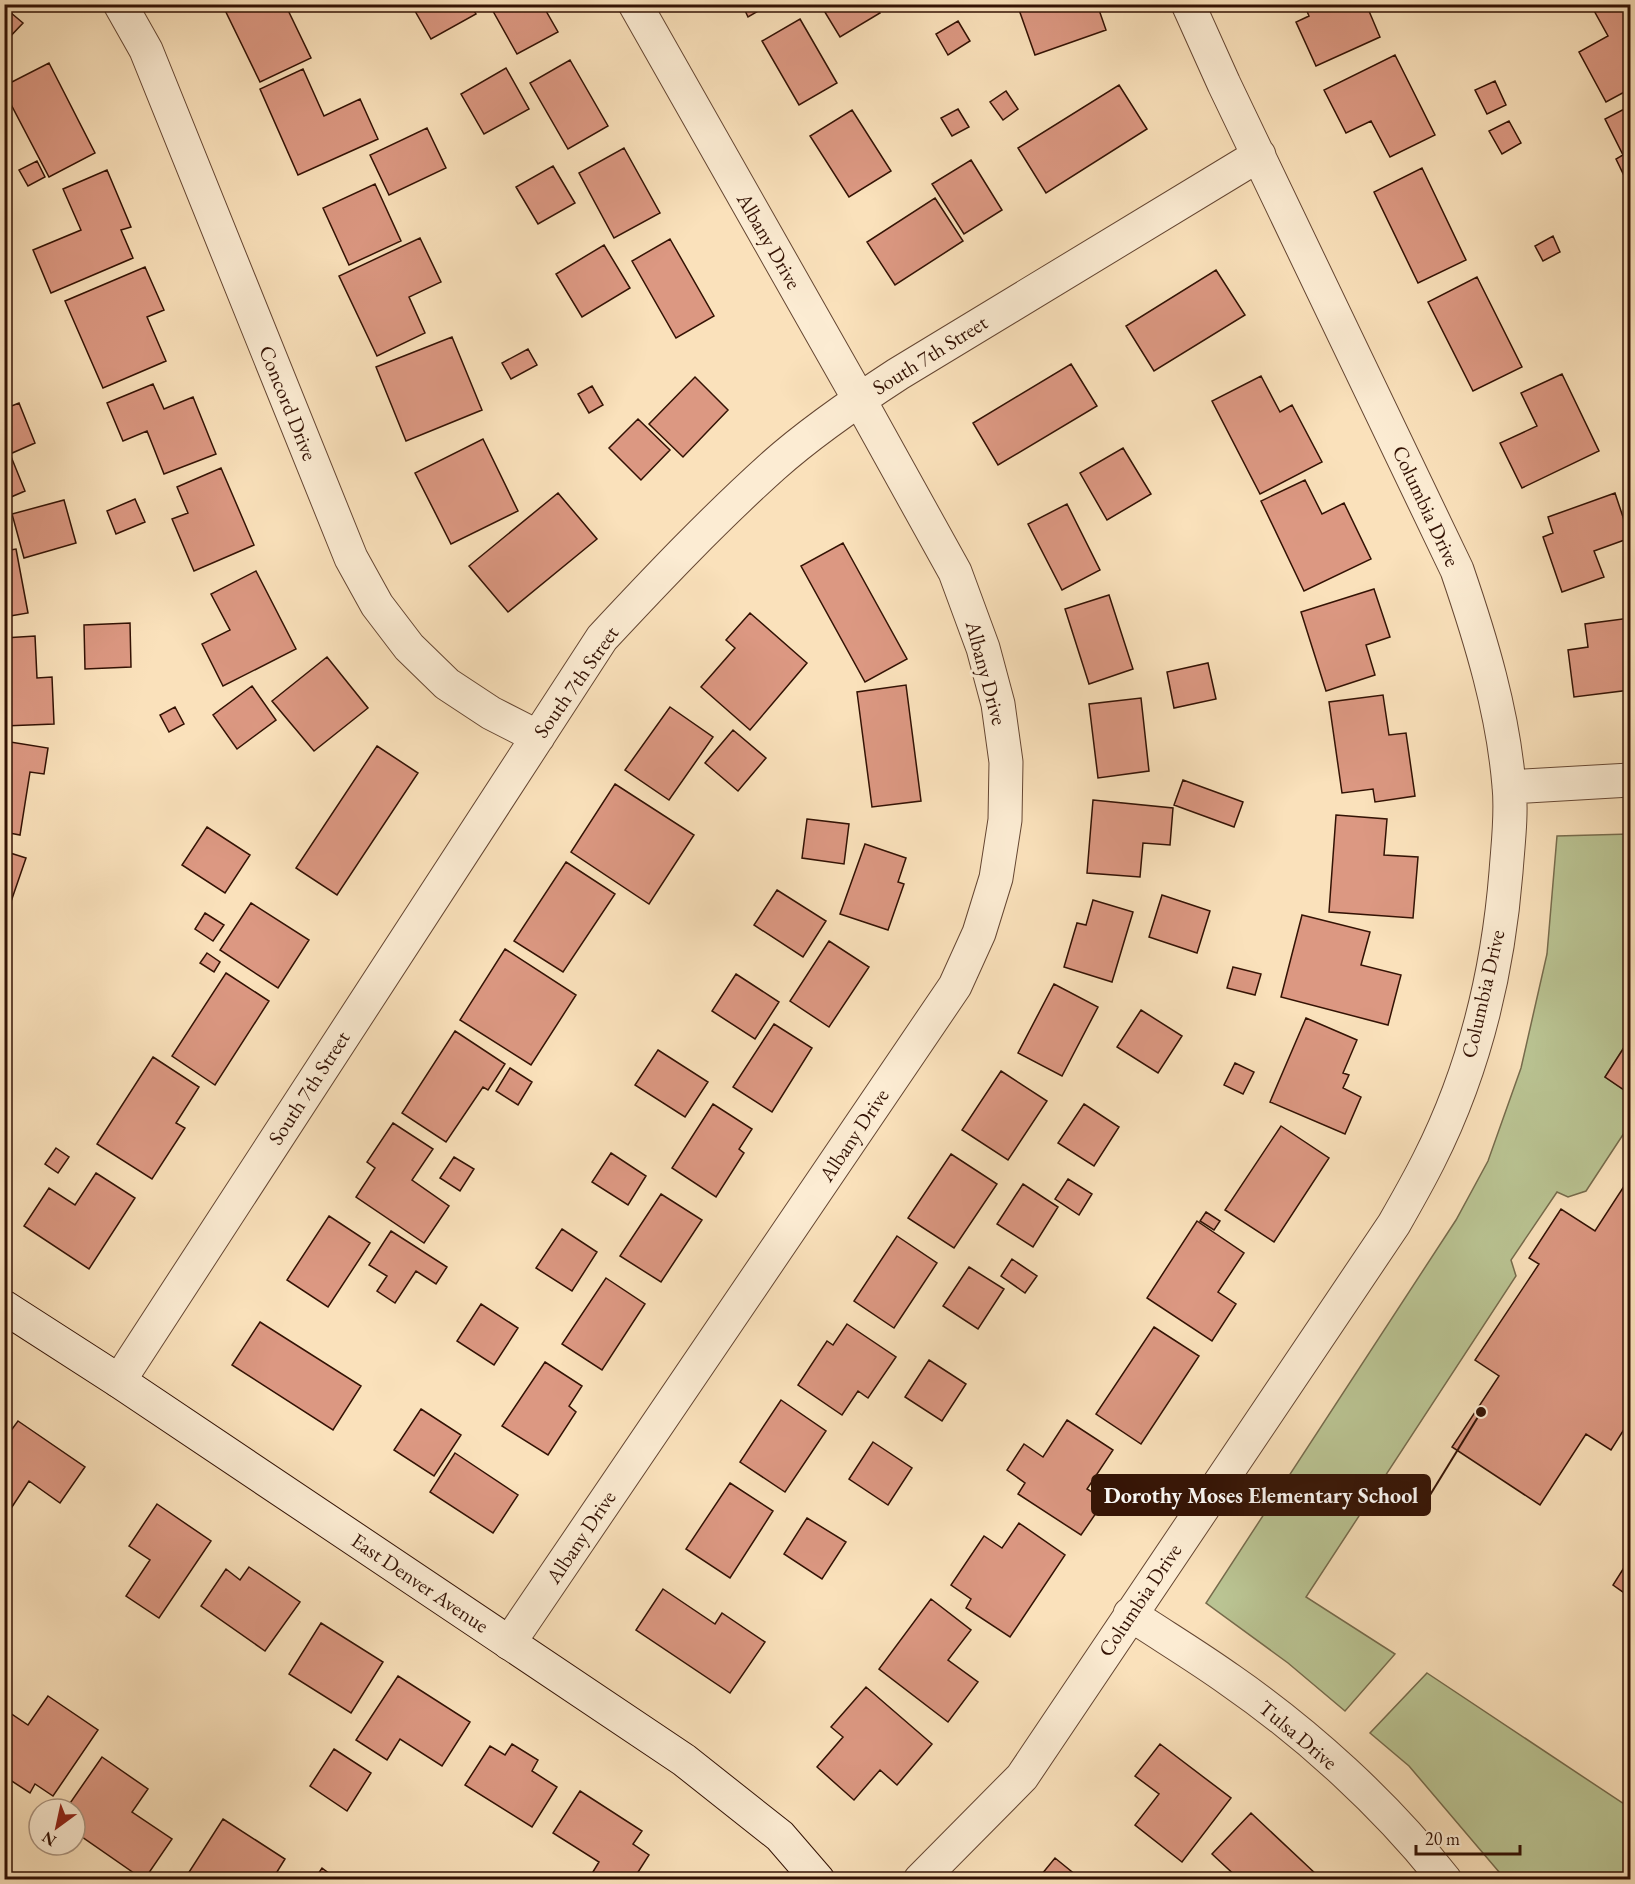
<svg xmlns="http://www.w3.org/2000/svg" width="1635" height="1884" viewBox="0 0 1635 1884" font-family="'EB Garamond',serif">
	<rect width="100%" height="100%" fill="#fae1bb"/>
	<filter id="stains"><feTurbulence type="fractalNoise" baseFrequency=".00333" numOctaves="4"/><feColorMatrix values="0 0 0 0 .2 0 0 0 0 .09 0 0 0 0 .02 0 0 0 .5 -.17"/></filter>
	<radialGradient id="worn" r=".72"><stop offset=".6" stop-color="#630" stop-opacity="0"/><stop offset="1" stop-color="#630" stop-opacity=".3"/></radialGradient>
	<!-- green -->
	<path fill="#bac493" stroke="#766b4c" stroke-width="1.5" d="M 1630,834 L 1630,1038 L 1605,1077 L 1630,1094 L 1630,1124 L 1586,1191 L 1568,1197 L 1557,1192 L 1511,1260 L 1516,1276 L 1306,1597 L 1395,1654 L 1345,1711 L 1288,1663 L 1206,1603 L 1456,1220 L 1488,1161 L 1521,1068 L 1547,954 L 1557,836 Z
		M 1427,1673 L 1630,1808 L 1630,1879 L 1505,1879 L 1409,1766 L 1370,1733 Z"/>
	<!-- building -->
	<path fill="#dc9882" stroke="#331204" stroke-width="1.5" d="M 222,4 L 285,4 L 311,58 L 260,82 Z
		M 411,4 L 470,4 L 476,14 L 431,39 Z
		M 489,4 L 542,4 L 558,32 L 517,54 Z
		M 742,4 L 770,4 L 748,17 Z
		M 820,4 L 874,4 L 880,13 L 840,37 Z
		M 1017,4 L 1097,4 L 1106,30 L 1035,55 Z
		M 1304,4 L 1366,4 L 1380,37 L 1316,66 L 1296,22 L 1309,16 Z
		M 1597,4 L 1630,4 L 1630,89 L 1606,102 L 1579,52 L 1608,36 L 1592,7 Z
		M 4,7 L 23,23 L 4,43 Z
		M 800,19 L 837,83 L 799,105 L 762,41 Z
		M 958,21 L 970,41 L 948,55 L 936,34 Z
		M 1395,55 L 1435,135 L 1390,157 L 1371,121 L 1346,133 L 1324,90 Z
		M 570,60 L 608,126 L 568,149 L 530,83 Z
		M 49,63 L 95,153 L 49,177 L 4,91 L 4,86 Z
		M 506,68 L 529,109 L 484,134 L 461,94 Z
		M 303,69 L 324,116 L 360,99 L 378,139 L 298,175 L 260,89 Z
		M 1495,81 L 1506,105 L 1487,114 L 1475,90 Z
		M 1119,85 L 1147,129 L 1046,193 L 1018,148 Z
		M 1006,91 L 1018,109 L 1003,120 L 990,102 Z
		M 1630,106 L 1630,188 L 1616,159 L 1623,155 L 1605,119 Z
		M 958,109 L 969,127 L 952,136 L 941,118 Z
		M 852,110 L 891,171 L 849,197 L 810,136 Z
		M 1509,121 L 1521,143 L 1502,154 L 1489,131 Z
		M 427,128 L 446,168 L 389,195 L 370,155 Z
		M 624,148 L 660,213 L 614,238 L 579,173 Z
		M 971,160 L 1002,210 L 964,234 L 932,184 Z
		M 37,161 L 45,177 L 28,186 L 19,170 Z
		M 553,166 L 575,203 L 538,224 L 516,187 Z
		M 1422,168 L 1466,260 L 1418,283 L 1374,192 Z
		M 107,170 L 131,227 L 121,230 L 133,258 L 51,293 L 33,250 L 81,230 L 63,189 Z
		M 375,184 L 401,241 L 349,265 L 323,208 Z
		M 935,198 L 963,241 L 895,285 L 867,242 Z
		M 1553,236 L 1560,252 L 1543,261 L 1535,246 Z
		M 420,238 L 441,282 L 409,297 L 425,333 L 377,356 L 339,276 Z
		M 670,239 L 714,316 L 676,338 L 632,261 Z
		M 604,245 L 630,288 L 582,317 L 556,274 Z
		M 145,267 L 164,310 L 147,317 L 166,361 L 103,388 L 65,301 Z
		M 1216,270 L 1245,315 L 1154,371 L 1126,326 Z
		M 1477,277 L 1522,367 L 1473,391 L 1428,302 Z
		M 452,337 L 482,410 L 406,441 L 376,367 Z
		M 528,349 L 537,365 L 511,379 L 502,363 Z
		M 1071,364 L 1097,406 L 998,465 L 973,423 Z
		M 1562,374 L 1599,451 L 1522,488 L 1500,443 L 1537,426 L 1521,393 Z
		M 1261,376 L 1280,412 L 1292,405 L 1322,462 L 1260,494 L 1212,401 Z
		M 695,377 L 728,410 L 683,457 L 649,424 Z
		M 153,384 L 164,409 L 193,397 L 216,454 L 164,474 L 147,431 L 123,441 L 107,403 Z
		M 592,386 L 603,405 L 589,413 L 578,394 Z
		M 19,403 L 35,443 L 10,454 L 25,491 L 4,500 L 4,409 Z
		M 638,419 L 670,450 L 641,480 L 609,448 Z
		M 483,439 L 518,511 L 451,544 L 415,473 Z
		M 1123,448 L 1151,494 L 1107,520 L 1080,473 Z
		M 221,468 L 254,545 L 194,571 L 172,519 L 188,513 L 177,487 Z
		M 1305,480 L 1322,514 L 1344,503 L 1371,559 L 1304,591 L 1261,501 Z
		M 558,493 L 597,539 L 508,612 L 469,566 Z
		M 1615,493 L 1630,538 L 1594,551 L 1604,577 L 1562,592 L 1543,537 L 1553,533 L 1548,517 Z
		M 135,499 L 145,522 L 116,534 L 107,511 Z
		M 64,500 L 76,543 L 24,558 L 12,514 Z
		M 1067,504 L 1100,570 L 1062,590 L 1028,524 Z
		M 843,543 L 907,659 L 865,682 L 801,566 Z
		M 16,549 L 28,613 L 4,617 L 4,551 Z
		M 256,571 L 296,649 L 223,686 L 202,644 L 230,630 L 211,594 Z
		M 1374,589 L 1390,637 L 1366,645 L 1375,675 L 1326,691 L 1301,612 Z
		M 1109,595 L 1133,669 L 1089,684 L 1065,609 Z
		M 750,613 L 807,663 L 750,730 L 701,687 L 735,648 L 726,640 Z
		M 1630,618 L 1630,690 L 1574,697 L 1568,650 L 1588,647 L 1585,624 Z
		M 130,623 L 131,667 L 85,669 L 84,625 Z
		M 35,636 L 37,678 L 52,677 L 54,724 L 4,726 L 4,638 Z
		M 327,657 L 368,708 L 314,751 L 272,701 Z
		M 1208,663 L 1216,699 L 1174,708 L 1167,672 Z
		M 906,685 L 921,801 L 872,807 L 857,692 Z
		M 252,686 L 276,720 L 237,749 L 213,715 Z
		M 1383,695 L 1389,735 L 1406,733 L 1415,796 L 1375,802 L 1373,789 L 1342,793 L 1329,702 Z
		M 1141,698 L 1149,771 L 1098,778 L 1089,704 Z
		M 175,707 L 184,724 L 169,732 L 160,715 Z
		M 670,707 L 713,737 L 669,800 L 625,770 Z
		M 733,730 L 766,758 L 738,791 L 705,763 Z
		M 4,741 L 48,748 L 44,774 L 30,772 L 20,835 L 4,832 Z
		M 377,746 L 418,773 L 337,895 L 296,868 Z
		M 1183,780 L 1243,802 L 1234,827 L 1174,805 Z
		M 615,784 L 694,835 L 649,904 L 571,852 Z
		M 1093,800 L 1173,808 L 1170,845 L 1143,843 L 1140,877 L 1087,873 Z
		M 1336,815 L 1387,819 L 1384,855 L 1418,857 L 1413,918 L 1329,912 Z
		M 807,819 L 849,824 L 844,864 L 802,858 Z
		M 207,827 L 250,855 L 225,893 L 182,865 Z
		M 865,844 L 906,858 L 898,882 L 904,884 L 888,930 L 840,914 Z
		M 4,851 L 26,858 L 4,922 Z
		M 566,862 L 615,894 L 563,972 L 514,941 Z
		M 777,890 L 826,921 L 803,957 L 754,925 Z
		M 1162,895 L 1210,911 L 1197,953 L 1149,937 Z
		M 1093,900 L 1133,912 L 1112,982 L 1064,967 L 1077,923 L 1086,925 Z
		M 251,903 L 309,940 L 278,988 L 220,950 Z
		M 205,913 L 224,925 L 213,941 L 195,929 Z
		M 1302,915 L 1370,932 L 1361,965 L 1401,975 L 1388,1025 L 1281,997 Z
		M 829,941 L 869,967 L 829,1027 L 790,1001 Z
		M 505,949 L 576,995 L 531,1065 L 460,1020 Z
		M 207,953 L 220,962 L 214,972 L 200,963 Z
		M 1233,967 L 1261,974 L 1255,995 L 1227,988 Z
		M 226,973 L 269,1001 L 215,1085 L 172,1056 Z
		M 736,974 L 779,1002 L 755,1039 L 712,1011 Z
		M 1054,984 L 1098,1007 L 1062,1076 L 1018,1053 Z
		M 1141,1010 L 1182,1036 L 1158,1073 L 1117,1047 Z
		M 1306,1018 L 1357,1040 L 1343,1073 L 1349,1075 L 1343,1088 L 1361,1097 L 1345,1134 L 1270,1102 Z
		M 774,1024 L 812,1048 L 772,1112 L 733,1087 Z
		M 455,1031 L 505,1064 L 488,1090 L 483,1087 L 446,1142 L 402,1113 Z
		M 1630,1038 L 1630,1094 L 1605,1077 Z
		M 658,1050 L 708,1082 L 685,1117 L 635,1085 Z
		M 153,1057 L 199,1087 L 176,1123 L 185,1128 L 152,1179 L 97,1144 Z
		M 1235,1063 L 1254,1072 L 1243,1094 L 1224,1085 Z
		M 510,1068 L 532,1082 L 518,1105 L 496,1091 Z
		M 1001,1071 L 1047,1101 L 1008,1160 L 962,1130 Z
		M 713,1104 L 752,1129 L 739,1149 L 744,1153 L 716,1197 L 672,1168 Z
		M 1084,1104 L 1119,1127 L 1094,1166 L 1058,1143 Z
		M 393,1123 L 433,1149 L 412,1180 L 449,1206 L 424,1243 L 356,1197 L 375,1168 L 367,1162 Z
		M 1281,1126 L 1329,1158 L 1274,1242 L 1225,1210 Z
		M 56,1148 L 69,1157 L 58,1173 L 45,1164 Z
		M 611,1153 L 646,1176 L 628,1205 L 592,1182 Z
		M 951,1154 L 997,1184 L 954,1248 L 908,1218 Z
		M 454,1157 L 474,1169 L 460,1191 L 440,1178 Z
		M 96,1173 L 135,1198 L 89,1269 L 24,1226 L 49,1188 L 75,1205 Z
		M 1630,1177 L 1630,1420 L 1611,1450 L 1586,1434 L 1540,1505 L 1452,1447 L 1499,1376 L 1475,1360 L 1539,1264 L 1529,1258 L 1561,1209 L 1595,1231 Z
		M 1068,1179 L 1092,1194 L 1079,1215 L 1055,1199 Z
		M 1023,1184 L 1058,1207 L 1033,1247 L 997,1224 Z
		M 661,1194 L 702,1220 L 661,1282 L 620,1256 Z
		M 1206,1212 L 1220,1221 L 1214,1230 L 1200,1221 Z
		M 329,1216 L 370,1243 L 328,1307 L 287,1280 Z
		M 1197,1221 L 1244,1253 L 1218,1292 L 1236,1304 L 1212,1341 L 1147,1298 Z
		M 562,1229 L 597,1252 L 572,1291 L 536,1268 Z
		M 391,1231 L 447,1267 L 436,1284 L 416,1271 L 395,1303 L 377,1291 L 387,1276 L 369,1265 Z
		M 897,1236 L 937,1263 L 894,1328 L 854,1301 Z
		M 1012,1259 L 1037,1276 L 1025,1293 L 1001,1276 Z
		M 969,1267 L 1004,1289 L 978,1329 L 943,1306 Z
		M 606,1278 L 645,1304 L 602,1370 L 562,1344 Z
		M 481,1304 L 518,1328 L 494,1365 L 457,1341 Z
		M 260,1322 L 361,1386 L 333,1430 L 232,1365 Z
		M 847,1324 L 896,1357 L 868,1398 L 858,1391 L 842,1415 L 798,1385 L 827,1341 L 833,1345 Z
		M 1154,1327 L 1199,1356 L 1141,1444 L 1096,1414 Z
		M 929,1360 L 966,1384 L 942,1421 L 905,1397 Z
		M 545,1362 L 582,1386 L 569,1406 L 576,1412 L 548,1455 L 502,1426 Z
		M 781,1400 L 826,1431 L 785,1492 L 740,1462 Z
		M 421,1409 L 461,1435 L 434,1476 L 394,1450 Z
		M 1067,1420 L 1113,1450 L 1087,1489 L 1105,1500 L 1081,1535 L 1018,1494 L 1025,1483 L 1007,1470 L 1024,1444 L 1043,1457 Z
		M 18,1421 L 85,1467 L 60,1503 L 29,1481 L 8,1513 L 4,1511 L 4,1440 Z
		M 873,1442 L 912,1468 L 888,1505 L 849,1479 Z
		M 455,1453 L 518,1495 L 493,1533 L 430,1492 Z
		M 730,1483 L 773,1511 L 730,1578 L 686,1549 Z
		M 157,1504 L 211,1541 L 159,1618 L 126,1596 L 150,1560 L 129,1546 Z
		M 807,1518 L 846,1542 L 822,1579 L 784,1554 Z
		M 1019,1523 L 1065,1555 L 1010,1637 L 966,1608 L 971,1599 L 951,1585 L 984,1536 L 1002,1548 Z
		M 1630,1558 L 1630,1597 L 1613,1585 Z
		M 249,1567 L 300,1602 L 265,1651 L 201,1606 L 226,1569 L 240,1580 Z
		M 663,1589 L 715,1624 L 722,1613 L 765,1642 L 730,1693 L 636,1630 Z
		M 931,1599 L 971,1630 L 948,1660 L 978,1682 L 948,1722 L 879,1669 Z
		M 321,1623 L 383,1662 L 351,1713 L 289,1674 Z
		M 398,1676 L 470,1722 L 442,1766 L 400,1739 L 387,1760 L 356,1740 Z
		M 866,1687 L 932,1744 L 897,1785 L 880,1770 L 854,1800 L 817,1767 L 843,1737 L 831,1727 Z
		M 48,1696 L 98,1730 L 53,1796 L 35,1784 L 30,1793 L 4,1776 L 4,1709 L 28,1725 Z
		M 512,1744 L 538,1760 L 532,1771 L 557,1787 L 532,1827 L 465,1785 L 490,1746 L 505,1755 Z
		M 1160,1744 L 1231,1798 L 1182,1862 L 1135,1825 L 1159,1794 L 1135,1776 Z
		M 334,1749 L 371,1773 L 347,1811 L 310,1786 Z
		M 102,1757 L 148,1789 L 132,1812 L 172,1839 L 144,1880 L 75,1832 L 75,1809 L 66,1809 Z
		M 580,1791 L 642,1831 L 633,1844 L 649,1855 L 633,1880 L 588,1880 L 599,1862 L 553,1833 Z
		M 1251,1813 L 1317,1875 L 1313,1880 L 1240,1880 L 1212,1854 Z
		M 223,1819 L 285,1859 L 272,1880 L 184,1880 Z
		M 1055,1858 L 1082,1880 L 1037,1880 Z
		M 322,1868 L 338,1880 L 314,1880 Z"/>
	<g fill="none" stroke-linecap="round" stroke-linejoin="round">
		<defs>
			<path id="street" d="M 120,4 L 146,50 L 351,558 L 377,605 L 409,647 L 447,684 L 491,713 L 538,737
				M 1509,787 L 1630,780
				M 119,1381 L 602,638 C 657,579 713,520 773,466 C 811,432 855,402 898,374 L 1259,155
				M 1130,1614 C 1163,1636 1198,1657 1230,1680 C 1308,1734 1386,1805 1445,1880
				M 509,1643 L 955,986 L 979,933 L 996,878 L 1005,820 L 1006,762 L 998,704 L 983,648 L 955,572 L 859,399 L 635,4
				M 920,1880 L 1022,1777 L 1394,1224 C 1406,1203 1418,1182 1429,1160 C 1474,1071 1498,971 1506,872 C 1508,844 1512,814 1509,786 C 1503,712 1481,640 1457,570 L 1224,84 L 1188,4"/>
			<path id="secondary" d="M 4,1307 L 119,1381 L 684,1760 L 780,1836 L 818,1880"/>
		</defs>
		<!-- street casing -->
		<use href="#street" stroke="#654632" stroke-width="35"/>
		<!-- secondary casing -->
		<use href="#secondary" stroke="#331204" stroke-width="35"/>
		<!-- path -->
		<path stroke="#331204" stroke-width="4" stroke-dasharray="1.5 3" stroke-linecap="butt" d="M 1620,1880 L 1630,1863"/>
		<!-- street -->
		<use href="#street" stroke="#fcecd3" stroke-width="33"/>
		<!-- secondary -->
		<use href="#secondary" stroke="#fcecd3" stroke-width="33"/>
	</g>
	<g text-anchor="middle" stroke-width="6" stroke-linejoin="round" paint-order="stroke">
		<!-- street labels -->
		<g font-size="21" fill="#331204" stroke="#fcecd3">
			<text transform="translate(769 241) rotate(60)" y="7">Albany Drive</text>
			<text transform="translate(930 355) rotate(-32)" y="7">South 7th Street</text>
			<text transform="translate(288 403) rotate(68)" y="7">Concord Drive</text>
			<text transform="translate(1426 506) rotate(65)" y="7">Columbia Drive</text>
			<text transform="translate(986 673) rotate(75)" y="7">Albany Drive</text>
			<text transform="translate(576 682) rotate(-55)" y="7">South 7th Street</text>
			<text transform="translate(1483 994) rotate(-77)" y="7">Columbia Drive</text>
			<text transform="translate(309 1088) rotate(-57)" y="7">South 7th Street</text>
			<text transform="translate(854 1135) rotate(-56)" y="7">Albany Drive</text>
			<text transform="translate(581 1537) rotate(-56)" y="7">Albany Drive</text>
			<text transform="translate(420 1583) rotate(34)" y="7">East Denver Avenue</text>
			<text transform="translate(1140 1600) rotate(-56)" y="7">Columbia Drive</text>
			<text transform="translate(1298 1735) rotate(40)" y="7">Tulsa Drive</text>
		</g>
	</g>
	<!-- callouts -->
	<path fill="none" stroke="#331204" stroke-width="2" d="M1481 1412L1430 1495"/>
	<circle fill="#331204" stroke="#fcecd3" stroke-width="2" cx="1481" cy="1412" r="6"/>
	<rect fill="#331204" stroke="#331204" stroke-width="2" x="1092" y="1475" width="338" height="40" rx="6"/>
	<g font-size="22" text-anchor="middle" font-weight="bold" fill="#fff">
		<text x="1261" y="1503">Dorothy Moses Elementary School</text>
	</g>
	<!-- margin -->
	<rect width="1635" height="1884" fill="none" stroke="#fae1bb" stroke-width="24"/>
	<rect x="6" y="6" width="1623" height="1872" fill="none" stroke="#331204" stroke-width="3"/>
	<rect x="12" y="12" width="1611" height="1860" fill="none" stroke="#331204" stroke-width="1.5"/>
	<!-- north arrow -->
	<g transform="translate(57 1827) rotate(213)"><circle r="28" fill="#fcecd3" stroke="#ac9580" stroke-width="1.5"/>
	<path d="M0-4.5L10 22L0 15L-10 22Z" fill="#8f2418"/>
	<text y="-9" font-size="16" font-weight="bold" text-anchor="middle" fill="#331204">N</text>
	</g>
	<!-- scale -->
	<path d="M1416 1845v9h104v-9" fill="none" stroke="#331204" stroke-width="3"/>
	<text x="1425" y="1845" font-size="18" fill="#331204" stroke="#fcecd3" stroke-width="4.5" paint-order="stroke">20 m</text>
	<rect width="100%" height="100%" filter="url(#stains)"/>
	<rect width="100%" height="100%" fill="url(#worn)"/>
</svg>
